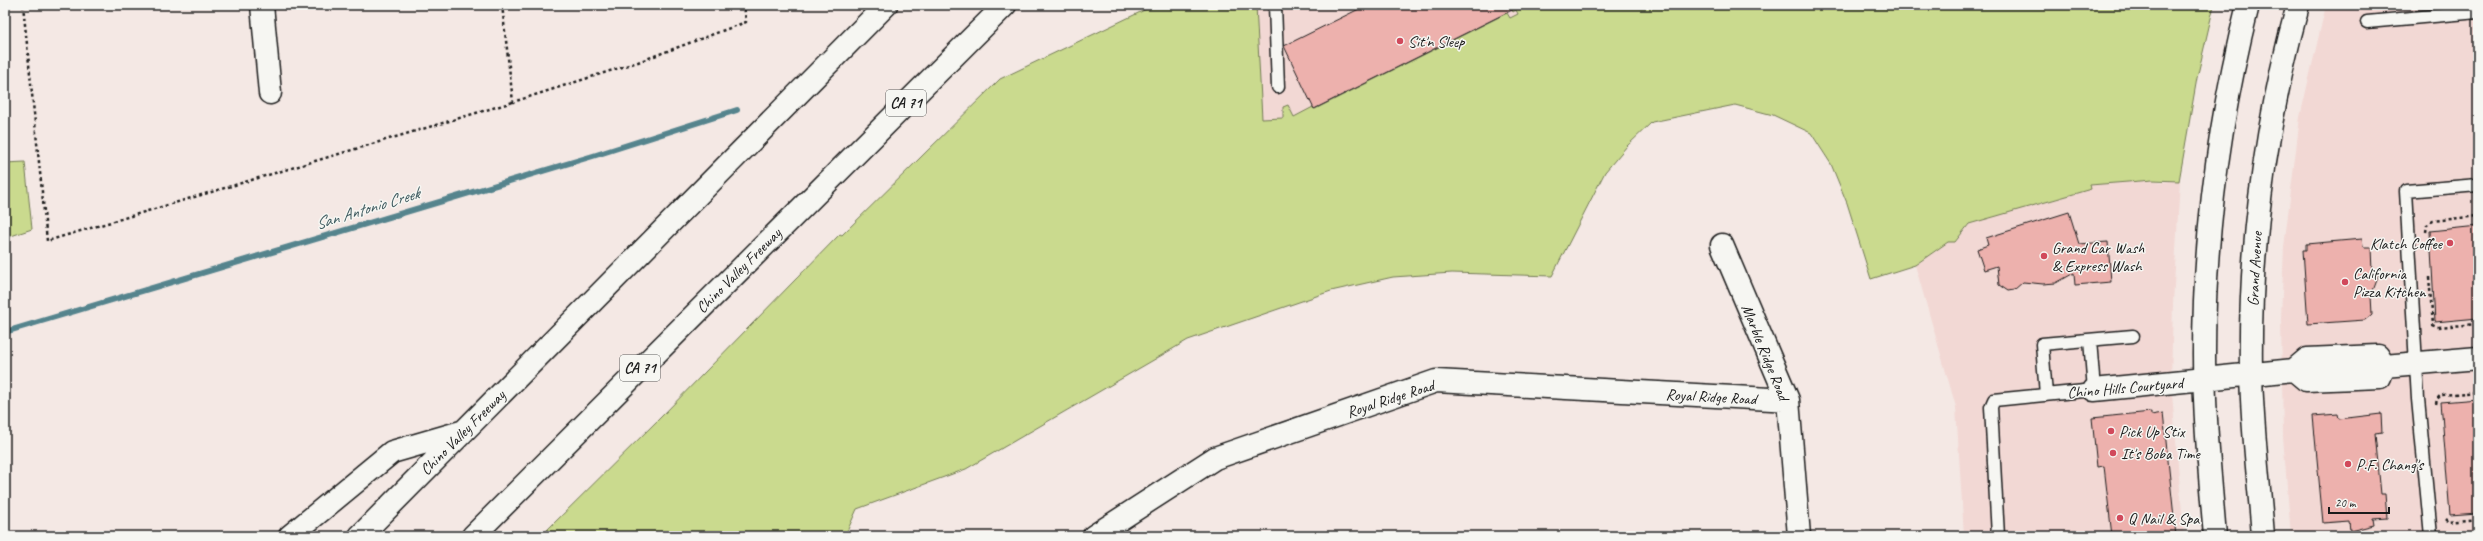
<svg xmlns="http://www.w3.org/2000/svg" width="2483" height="541" viewBox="0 0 2483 541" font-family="Caveat,sans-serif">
	<rect width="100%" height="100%" fill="#f4e8e4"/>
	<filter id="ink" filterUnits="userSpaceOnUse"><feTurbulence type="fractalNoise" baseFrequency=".025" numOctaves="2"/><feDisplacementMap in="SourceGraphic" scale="8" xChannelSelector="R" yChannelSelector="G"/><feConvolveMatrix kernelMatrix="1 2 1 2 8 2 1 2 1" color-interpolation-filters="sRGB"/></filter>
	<g filter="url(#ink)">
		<!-- built -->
		<path fill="#f2d8d4" d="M 1246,5 L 1536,5 L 1516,18 L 1289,126 L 1250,142 Z
			M 2326,5 L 2478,5 L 2478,536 L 2291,536 L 2283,437 L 2281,318 L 2284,247 L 2300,117 Z
			M 2153,180 L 2162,182 L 2180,180 L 2173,303 L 2171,382 L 2184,536 L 1964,536 L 1956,407 L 1915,265 L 1948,242 L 1955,242 L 1969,224 L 2091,189 L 2089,185 Z"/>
		<!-- green -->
		<path fill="#cada8e" stroke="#737b55" d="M 1155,5 L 1256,5 L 1262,119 L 1283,118 L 1283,107 L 1288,105 L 1294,117 L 1313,107 L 1315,109 L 1507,13 L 1510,18 L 1518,14 L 1516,10 L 1513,12 L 1509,5 L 1529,5 L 1528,6 L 1530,9 L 1536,5 L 2214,5 L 2197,78 L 2179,181 L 2153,180 L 2090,185 L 2091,189 L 1969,224 L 1955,242 L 1948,242 L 1915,265 L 1871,279 L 1847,203 L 1831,164 L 1811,133 L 1773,115 L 1735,105 L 1652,122 L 1627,146 L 1605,172 L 1552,276 L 1452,273 L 1393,277 L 1331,291 L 1188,340 L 966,469 L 857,509 L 845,536 L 541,536 L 661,417 L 840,234 L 842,235 L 1000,79 Z
			M 25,162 L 32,229 L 5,238 L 5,163 Z"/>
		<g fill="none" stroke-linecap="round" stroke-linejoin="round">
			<!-- stream -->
			<path stroke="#55848d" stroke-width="6" d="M 5,332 L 593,156 L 737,110"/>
		</g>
		<!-- building -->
		<path fill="#edb1ad" stroke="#1c1c1c" d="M 1367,5 L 1522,5 L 1314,109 L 1284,46 Z
			M 2069,212 L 2079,244 L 2108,242 L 2111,282 L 2075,285 L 2074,273 L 2056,283 L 2043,284 L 2023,282 L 2014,290 L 2008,291 L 1999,285 L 1997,266 L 1984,270 L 1977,249 L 1988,245 L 1986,238 Z
			M 2478,226 L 2478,318 L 2435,322 L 2430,231 Z
			M 2362,239 L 2363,247 L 2371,247 L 2372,272 L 2380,272 L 2371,296 L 2372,314 L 2365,320 L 2308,324 L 2303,250 L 2306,250 L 2306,244 Z
			M 2478,399 L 2478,513 L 2450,515 L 2441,402 Z
			M 2151,412 L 2151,415 L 2163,413 L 2176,536 L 2112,536 L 2104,466 L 2097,467 L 2092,418 Z
			M 2338,414 L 2339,419 L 2381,414 L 2382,433 L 2375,434 L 2381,494 L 2385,494 L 2387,518 L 2373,519 L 2374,525 L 2350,531 L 2349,521 L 2323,523 L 2313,416 Z"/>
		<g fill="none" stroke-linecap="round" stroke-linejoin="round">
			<defs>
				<path id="service" d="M 1275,5 L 1278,87
					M 2367,22 L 2478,12
					M 2046,395 L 2042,344 L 2133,336
					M 1998,536 L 1991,407 L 1994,400 L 2094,390 L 2090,340
					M 2431,536 L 2418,399 L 2406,191 L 2478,185"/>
				<path id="minor" d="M 262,5 L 270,93
					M 1722,245 L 1788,400 L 1799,536
					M 2384,366 L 2478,358
					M 2294,370 L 2306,380 L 2380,377 L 2384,366
					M 2094,390 L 2294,370 L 2307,359 L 2378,356 L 2384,366
					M 1094,536 L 1215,458 L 1436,381 L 1788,400"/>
				<path id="primary" d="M 2215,536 C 2210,476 2204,415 2204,355 C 2204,237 2219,119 2248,5
					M 2263,536 C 2259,482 2252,427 2251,373 C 2249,249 2265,125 2298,5"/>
				<path id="motorway" d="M 290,536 L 392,452 L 461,432
					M 360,536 L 886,5
					M 473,536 L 1005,5"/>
			</defs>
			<!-- service casing -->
			<use href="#service" stroke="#1c1c1c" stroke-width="15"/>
			<!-- minor casing -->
			<use href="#minor" stroke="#1c1c1c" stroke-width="25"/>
			<!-- primary casing -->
			<use href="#primary" stroke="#1c1c1c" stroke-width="25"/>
			<!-- motorway casing -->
			<use href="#motorway" stroke="#1c1c1c" stroke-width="25"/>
			<!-- path -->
			<path stroke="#1c1c1c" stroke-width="2.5" stroke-dasharray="3 3" stroke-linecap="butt" d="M 23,5 L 47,241 L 513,102
				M 502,5 L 513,102 L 638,62 L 746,22 L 744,5
				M 2426,232 L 2427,225 L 2433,221 L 2478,216
				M 2429,277 L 2433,325 L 2438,327 L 2478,324
				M 2436,404 L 2437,399 L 2441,395 L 2478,392
				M 2446,519 L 2449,522 L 2478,519"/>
			<!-- service -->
			<use href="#service" stroke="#f6f6f2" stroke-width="12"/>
			<!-- minor -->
			<use href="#minor" stroke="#f6f6f2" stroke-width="22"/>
			<!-- primary -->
			<use href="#primary" stroke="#f6f6f2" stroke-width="22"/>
			<!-- motorway -->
			<use href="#motorway" stroke="#f6f6f2" stroke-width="22"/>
		</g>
	</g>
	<!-- markers -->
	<g fill="#d1495b" stroke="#f6f6f2" stroke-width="1.5">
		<circle cx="1400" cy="41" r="4"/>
		<circle cx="2450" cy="243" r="4"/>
		<circle cx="2044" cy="256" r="4"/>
		<circle cx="2345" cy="282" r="4"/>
		<circle cx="2111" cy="431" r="4"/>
		<circle cx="2113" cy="453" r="4"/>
		<circle cx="2348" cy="464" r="4"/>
		<circle cx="2120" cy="518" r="4"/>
	</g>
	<g text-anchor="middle" stroke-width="3" stroke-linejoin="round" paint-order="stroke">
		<!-- shield labels -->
		<g fill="#f6f6f2" stroke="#5d5d5c" stroke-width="1">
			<rect x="886" y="90" width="40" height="26" rx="3"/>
			<rect x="620" y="355" width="40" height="26" rx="3"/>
		</g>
		<g font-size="15" font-weight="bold" fill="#1c1c1c">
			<text x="906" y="108">CA 71</text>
			<text x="640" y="373">CA 71</text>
		</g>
		<!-- poi labels -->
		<g font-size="16" fill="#1c1c1c" stroke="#f6f6f2" text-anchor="start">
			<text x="1408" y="47">Sit'n Sleep</text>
			<text x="2442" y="249" text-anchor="end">Klatch Coffee</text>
			<text x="2052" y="253">Grand Car Wash<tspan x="2052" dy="18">&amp; Express Wash</tspan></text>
			<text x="2353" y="279">California<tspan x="2353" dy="18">Pizza Kitchen</tspan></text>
			<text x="2119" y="437">Pick Up Stix</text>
			<text x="2121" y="459">It's Boba Time</text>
			<text x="2356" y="470">P.F. Chang's</text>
			<text x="2128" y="524">Q Nail &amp; Spa</text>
		</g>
		<!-- street labels -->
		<g font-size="16" fill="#1c1c1c" stroke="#f6f6f2">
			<text transform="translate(2254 269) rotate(-87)" y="6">Grand Avenue</text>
			<text transform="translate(738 270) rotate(-45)" y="6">Chino Valley Freeway</text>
			<text transform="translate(1766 352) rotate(68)" y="6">Marble Ridge Road</text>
			<text transform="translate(2125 387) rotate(-5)" y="6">Chino Hills Courtyard</text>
			<text transform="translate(1711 396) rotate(3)" y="6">Royal Ridge Road</text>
			<text transform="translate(1390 398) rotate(-18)" y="6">Royal Ridge Road</text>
			<text transform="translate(462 432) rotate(-45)" y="6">Chino Valley Freeway</text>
		</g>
		<!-- water labels -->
		<g font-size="17" font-style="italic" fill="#3d595e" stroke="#f6f6f2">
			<text transform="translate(367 208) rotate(-17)" y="6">San Antonio Creek</text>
		</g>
	</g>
	<!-- margin -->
	<rect width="2483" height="541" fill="none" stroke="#f6f6f2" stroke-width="20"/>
	<rect x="10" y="10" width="2463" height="521" fill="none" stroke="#1c1c1c" stroke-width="1.5" filter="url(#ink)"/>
	<!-- scale -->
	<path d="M2329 507v6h60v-6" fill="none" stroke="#1c1c1c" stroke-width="2"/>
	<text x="2335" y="507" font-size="12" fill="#1c1c1c" stroke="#f6f6f2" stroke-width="3" paint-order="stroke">20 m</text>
</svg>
